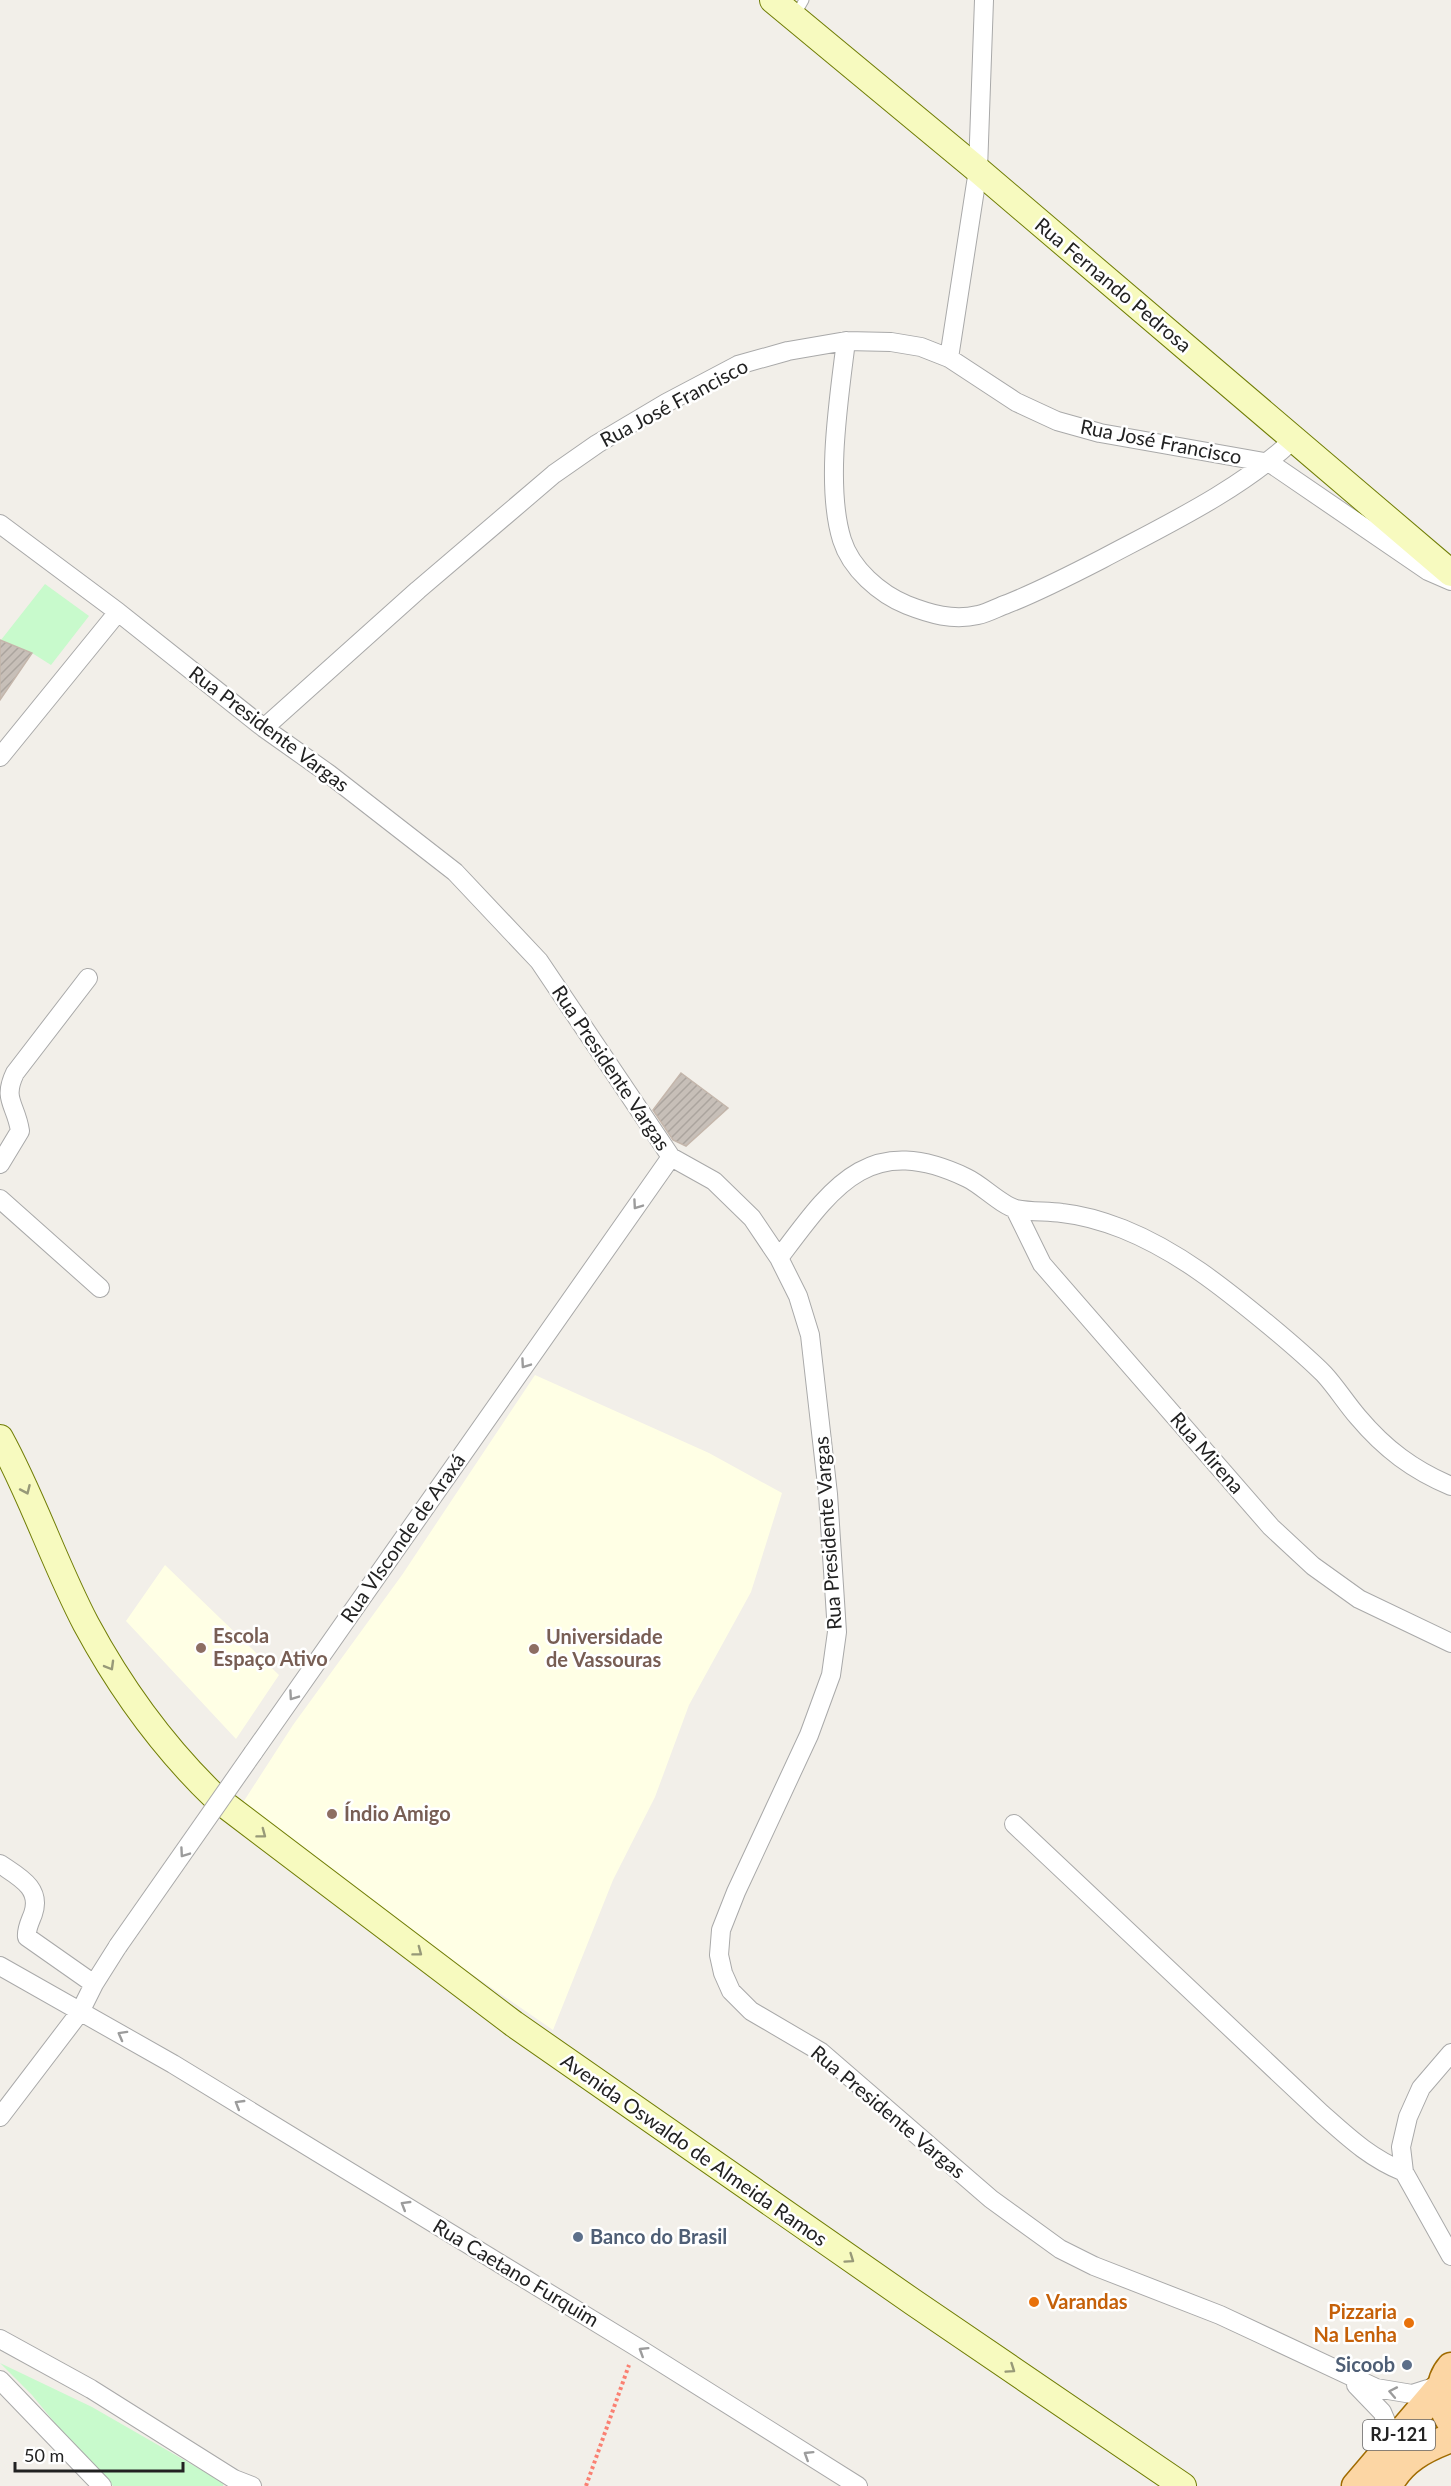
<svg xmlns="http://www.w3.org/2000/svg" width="1451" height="2486" viewBox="0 0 1451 2486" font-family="Lato,sans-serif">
	<defs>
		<pattern id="building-hatch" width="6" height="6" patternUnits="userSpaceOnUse" patternTransform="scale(1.5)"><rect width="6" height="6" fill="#c7bfb8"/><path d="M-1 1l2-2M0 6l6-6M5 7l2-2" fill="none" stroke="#aba49e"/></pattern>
	</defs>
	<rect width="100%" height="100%" fill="#f2efe9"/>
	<!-- education -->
	<path fill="#ffffe5" d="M 535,1375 L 709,1453 L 782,1493 L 751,1592 L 689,1705 L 655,1797 L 613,1880 L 553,2030 L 364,1900 L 242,1804 L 293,1725 L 402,1575 Z
		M 165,1565 L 279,1675 L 236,1739 L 126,1621 Z"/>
	<!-- park -->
	<path fill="#c8facc" d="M 45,584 L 89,616 L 51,665 L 32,653 L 1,640 Z
		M 0,2363 L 92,2407 L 224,2483 L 223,2486 L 113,2486 L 68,2439 L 32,2395 Z"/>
	<!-- building -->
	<path fill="url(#building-hatch)" stroke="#c4b6ab" stroke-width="1.5" d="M 0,640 L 32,653 L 0,700 Z
		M 681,1073 L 728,1108 L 686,1146 L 673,1140 L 653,1110 Z"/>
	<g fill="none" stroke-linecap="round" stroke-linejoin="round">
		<defs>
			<path id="lane" d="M 795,16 L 804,0"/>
			<path id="street" d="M 846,341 C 839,398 825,486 842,540 C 851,569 880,594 907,605 C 930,614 953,621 978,615 C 988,613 998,607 1007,604 C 1040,591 1071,575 1102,559 C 1166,525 1242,489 1294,439
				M 949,358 L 978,170 L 984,0
				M 0,524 L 118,612 L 264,728 L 329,774 L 455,872 L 539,961 L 671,1157 L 714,1181 L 752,1218 L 779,1258 L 798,1296 L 810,1335 L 828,1494 L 837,1632 L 831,1675 L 809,1735 L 736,1892 L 721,1930 L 719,1955 L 723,1973 L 731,1991 L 751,2011 L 821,2052 L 991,2199 L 1060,2249 L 1094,2266 L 1220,2315 L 1376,2388 L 1412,2394 L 1437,2386
				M 264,728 L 418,590 L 554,474 L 597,444 L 666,403 L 738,365 L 788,351 L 846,341 L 891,342 L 921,347 L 949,358 L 1016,402 L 1057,421 L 1100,433 L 1270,463 L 1428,571 L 1451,581
				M 0,757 L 118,612
				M 0,1164 L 20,1131 C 16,1104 2,1100 15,1073 L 88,978
				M 0,1199 L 100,1288
				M 1015,1209 L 1042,1264 L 1271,1527 L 1313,1566 L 1359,1599 L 1451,1643
				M 779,1258 C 833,1186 869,1131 967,1178 C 982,1185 1001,1205 1016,1209 C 1031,1212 1047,1211 1062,1213 C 1081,1215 1105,1222 1123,1229 C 1178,1251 1224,1288 1270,1326 C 1288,1341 1307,1357 1324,1374 C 1336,1387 1346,1403 1358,1417 C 1385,1449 1413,1470 1451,1486
				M 253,1753 L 671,1157
				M 1014,1824 L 1322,2114 C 1349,2138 1370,2158 1404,2172
				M 0,1864 C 19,1877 42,1888 33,1914 C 30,1922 26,1929 27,1937 L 94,1984
				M 0,1966 L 173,2064 L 635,2346 L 858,2486
				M 1451,2053 L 1421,2088 L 1408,2117 L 1401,2147 L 1404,2172 L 1451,2256
				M 0,2117 L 80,2012 L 94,1984 L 118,1946
				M 0,2339 L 91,2389 L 234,2479 L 252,2486
				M 0,2380 L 102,2486
				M 1356,2385 L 1382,2412 L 1394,2440"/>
			<path id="secondary" d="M 773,0 L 978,170 L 1451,573
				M 0,1438 C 33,1498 54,1563 86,1624 C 121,1689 163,1747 216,1798 L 514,2024 L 913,2302 L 1183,2486"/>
			<path id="primary" d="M 1451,2367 C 1437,2383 1440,2405 1451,2422
				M 1356,2486 L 1442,2385
				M 1388,2486 C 1401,2460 1424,2448 1451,2438"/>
		</defs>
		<!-- lane casing -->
		<use href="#lane" stroke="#a9a9a9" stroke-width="11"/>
		<!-- street casing -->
		<use href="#street" stroke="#a9a9a9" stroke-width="20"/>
		<!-- secondary casing -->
		<use href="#secondary" stroke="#707d05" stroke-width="28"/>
		<!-- primary casing -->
		<use href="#primary" stroke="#a06b00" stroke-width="31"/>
		<!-- path -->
		<path stroke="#fa8072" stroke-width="4" stroke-dasharray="3 3" stroke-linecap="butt" d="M 586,2486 L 629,2365"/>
		<!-- lane -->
		<use href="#lane" stroke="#fff" stroke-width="9"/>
		<!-- street -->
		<use href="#street" stroke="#fff" stroke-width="18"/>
		<!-- secondary -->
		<use href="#secondary" stroke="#f7fabf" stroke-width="26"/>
		<!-- primary -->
		<use href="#primary" stroke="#fcd6a4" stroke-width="28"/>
		<defs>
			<path id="street-bridge" d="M 118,1946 L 253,1753"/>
		</defs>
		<!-- street-bridge casing -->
		<use href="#street-bridge" stroke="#a9a9a9" stroke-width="20" stroke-linecap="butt"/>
		<!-- street-bridge -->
		<use href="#street-bridge" stroke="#fff" stroke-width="18"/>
	</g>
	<!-- one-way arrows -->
	<defs><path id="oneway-chevron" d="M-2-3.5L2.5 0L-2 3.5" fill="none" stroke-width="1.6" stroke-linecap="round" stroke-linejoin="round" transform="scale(1.5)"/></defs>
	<g stroke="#9c9c9c">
		<use href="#oneway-chevron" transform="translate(637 1205) rotate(125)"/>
		<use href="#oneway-chevron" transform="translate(525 1364) rotate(125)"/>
		<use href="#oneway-chevron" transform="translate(293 1696) rotate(125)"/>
		<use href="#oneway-chevron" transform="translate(184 1853) rotate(125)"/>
		<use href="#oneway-chevron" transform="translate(122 2035) rotate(-151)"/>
		<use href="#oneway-chevron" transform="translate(239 2104) rotate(-149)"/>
		<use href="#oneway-chevron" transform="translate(405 2205) rotate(-149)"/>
		<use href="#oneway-chevron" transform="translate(643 2351) rotate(-148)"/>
		<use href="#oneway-chevron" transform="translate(1393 2392) rotate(-169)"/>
		<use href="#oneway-chevron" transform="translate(808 2455) rotate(-148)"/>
	</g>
	<g stroke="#979978">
		<use href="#oneway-chevron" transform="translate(26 1490) rotate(66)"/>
		<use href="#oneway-chevron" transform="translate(110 1666) rotate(60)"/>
		<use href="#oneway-chevron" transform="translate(262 1834) rotate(37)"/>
		<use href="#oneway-chevron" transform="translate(418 1952) rotate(37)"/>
		<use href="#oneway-chevron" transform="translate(850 2259) rotate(35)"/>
		<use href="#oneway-chevron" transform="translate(1011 2369) rotate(34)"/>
	</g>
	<!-- markers -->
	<g fill="#8d6e63" stroke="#fff" stroke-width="2">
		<circle cx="201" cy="1648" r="6"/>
		<circle cx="534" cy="1649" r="6"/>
		<circle cx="332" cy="1814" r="6"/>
	</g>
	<g fill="#5c6f8a" stroke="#fff" stroke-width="2">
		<circle cx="578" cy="2237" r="6"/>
		<circle cx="1407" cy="2365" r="6"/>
	</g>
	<g fill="#e8710a" stroke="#fff" stroke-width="2">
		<circle cx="1034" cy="2302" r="6"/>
		<circle cx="1409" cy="2323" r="6"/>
	</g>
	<g text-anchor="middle" stroke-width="5" stroke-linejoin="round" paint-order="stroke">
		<!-- shield labels -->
		<rect fill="#fff" stroke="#646464" stroke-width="1.5" x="1363" y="2420" width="72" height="30" rx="4.5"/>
		<g font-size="18" font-weight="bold" fill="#222">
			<text x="1399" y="2441">RJ-121</text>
		</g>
		<!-- street labels -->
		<g font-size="20" fill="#222" stroke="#fff">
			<text transform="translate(1113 285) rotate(40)" y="7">Rua Fernando Pedrosa</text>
			<text transform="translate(674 403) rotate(-28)" y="7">Rua José Francisco</text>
			<text transform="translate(1161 442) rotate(11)" y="7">Rua José Francisco</text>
			<text transform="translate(269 729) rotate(37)" y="7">Rua Presidente Vargas</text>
			<text transform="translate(611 1068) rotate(56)" y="7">Rua Presidente Vargas</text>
			<text transform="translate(1207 1453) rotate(49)" y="7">Rua Mirena</text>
			<text transform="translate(828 1533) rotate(-94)" y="7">Rua Presidente Vargas</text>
			<text transform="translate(403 1538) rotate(-55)" y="7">Rua VIsconde de Araxá</text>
			<text transform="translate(888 2112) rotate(40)" y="7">Rua Presidente Vargas</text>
			<text transform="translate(694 2150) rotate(35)" y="7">Avenida Oswaldo de Almeida Ramos</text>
			<text transform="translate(516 2273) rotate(31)" y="7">Rua Caetano Furquim</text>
		</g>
		<!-- education labels -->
		<g font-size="20" font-weight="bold" fill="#785e54" stroke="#fff" text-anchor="start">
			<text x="213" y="1643">Escola<tspan x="213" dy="23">Espaço Ativo</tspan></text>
			<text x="546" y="1644">Universidade<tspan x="546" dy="23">de Vassouras</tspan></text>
			<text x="344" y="1821">Índio Amigo</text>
		</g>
		<!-- service labels -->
		<g font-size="20" font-weight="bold" fill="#4e5e75" stroke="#fff" text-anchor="start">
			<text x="590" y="2244">Banco do Brasil</text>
			<text x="1395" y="2372" text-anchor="end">Sicoob</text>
		</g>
		<!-- food labels -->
		<g font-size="20" font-weight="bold" fill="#c56008" stroke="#fff" text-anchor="start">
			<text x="1046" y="2309">Varandas</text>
			<text x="1397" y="2319" text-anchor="end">Pizzaria<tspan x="1397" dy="23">Na Lenha</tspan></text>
		</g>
	</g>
	<!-- scale -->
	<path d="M15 2462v9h168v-9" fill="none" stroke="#222222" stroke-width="3"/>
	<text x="24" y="2462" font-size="18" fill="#222222" stroke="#ffffff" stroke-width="4.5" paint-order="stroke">50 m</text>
</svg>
